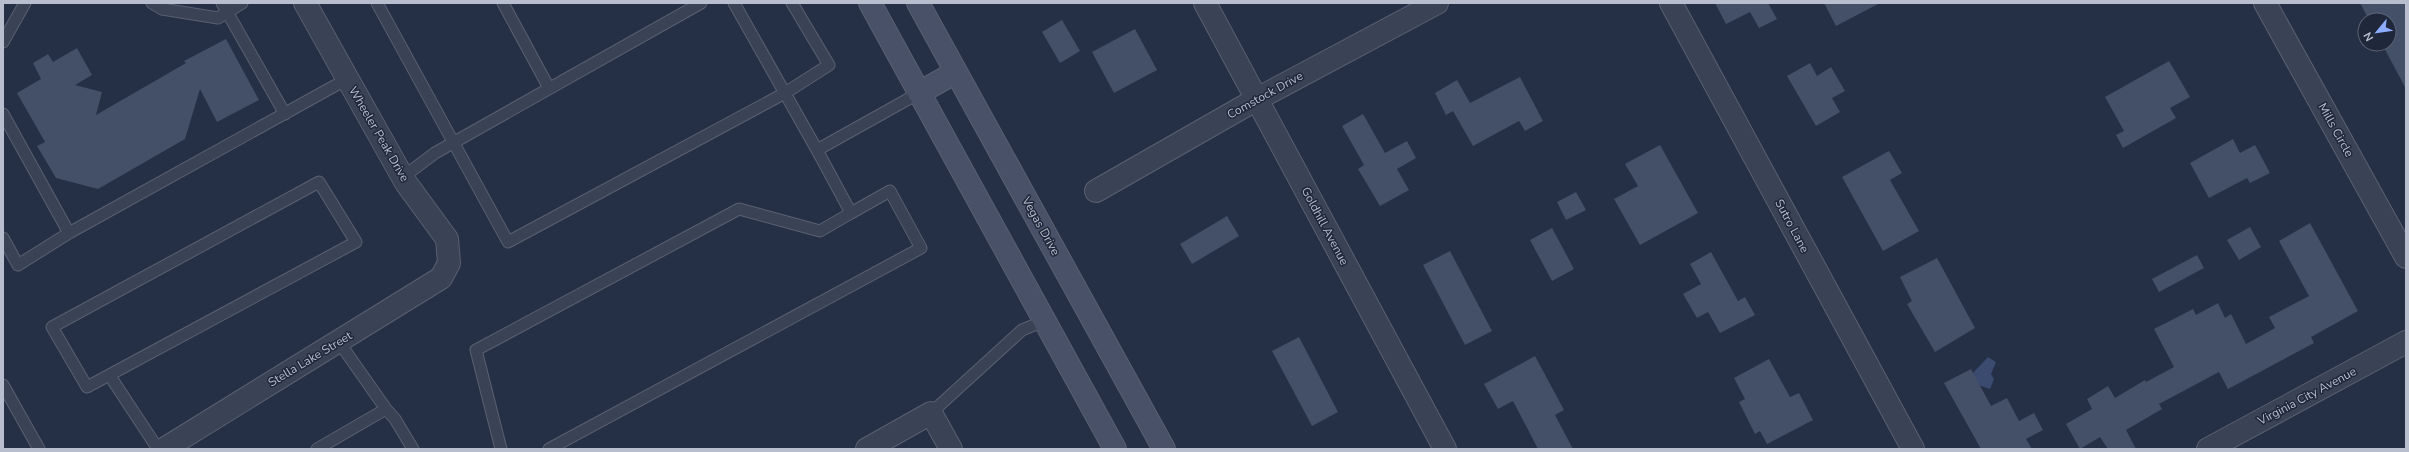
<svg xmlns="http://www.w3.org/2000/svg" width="2409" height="452" viewBox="0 0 2409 452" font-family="'Nunito Sans',sans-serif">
	<rect width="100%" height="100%" fill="#253046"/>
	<!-- water -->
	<path fill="#3a4b6f" d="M 1988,357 L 1996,362 L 1991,374 L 1994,379 L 1990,389 L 1978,385 L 1972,374 Z"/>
	<!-- building -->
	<path fill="#444f68" d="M 1715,3 L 1768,3 L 1777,19 L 1759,28 L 1750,12 L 1726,24 Z
		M 1824,3 L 1880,3 L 1836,26 Z
		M 2360,3 L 2406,3 L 2406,89 L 2382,44 L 2389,44 L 2389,20 L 2369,20 Z
		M 1062,20 L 1080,51 L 1060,63 L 1042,32 Z
		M 1135,29 L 1157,70 L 1114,93 L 1092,52 Z
		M 226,39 L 259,100 L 217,122 L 200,89 L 185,139 L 98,189 L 56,178 L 37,146 L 45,142 L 17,93 L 41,79 L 33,63 L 48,54 L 53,62 L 77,48 L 92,75 L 75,85 L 102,92 L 96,115 L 186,63 L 184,61 Z
		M 2169,61 L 2190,97 L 2170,108 L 2176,118 L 2123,148 L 2116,135 L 2124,131 L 2105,97 Z
		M 1810,63 L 1817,76 L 1831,67 L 1845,91 L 1832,98 L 1840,112 L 1816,126 L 1787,76 Z
		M 1520,77 L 1543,121 L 1525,131 L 1519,121 L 1473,146 L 1453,111 L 1446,115 L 1435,93 L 1457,80 L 1470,103 Z
		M 1363,114 L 1385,153 L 1407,141 L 1416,158 L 1397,169 L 1409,190 L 1380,206 L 1358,169 L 1364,165 L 1342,126 Z
		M 2233,139 L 2240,153 L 2255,145 L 2270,173 L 2250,183 L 2247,178 L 2209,198 L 2190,163 Z
		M 1660,145 L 1698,213 L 1640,245 L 1614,199 L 1638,186 L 1625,164 Z
		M 1889,151 L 1902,173 L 1890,180 L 1919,231 L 1883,251 L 1842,177 Z
		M 1576,192 L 1586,210 L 1566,220 L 1557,202 Z
		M 1227,216 L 1239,236 L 1192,264 L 1180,244 Z
		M 2310,223 L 2358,311 L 2311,337 L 2314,343 L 2228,389 L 2219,372 L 2159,404 L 2162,409 L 2126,430 L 2136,449 L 2108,449 L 2100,437 L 2080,449 L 2066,424 L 2092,409 L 2087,399 L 2108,386 L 2115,398 L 2145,380 L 2146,382 L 2174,367 L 2154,329 L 2193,309 L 2196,315 L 2218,303 L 2225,318 L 2231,314 L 2246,344 L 2275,328 L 2269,317 L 2309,296 L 2279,241 Z
		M 2250,227 L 2261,247 L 2239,260 L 2227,240 Z
		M 1552,228 L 1574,269 L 1552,281 L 1530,240 Z
		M 1450,251 L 1492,331 L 1465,345 L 1423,265 Z
		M 1711,252 L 1738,301 L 1745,297 L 1755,315 L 1720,333 L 1708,312 L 1697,318 L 1683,294 L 1701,284 L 1690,264 Z
		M 2197,255 L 2204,268 L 2159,292 L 2152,279 Z
		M 1937,258 L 1975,328 L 1935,352 L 1907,304 L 1912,301 L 1900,277 Z
		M 1299,337 L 1338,412 L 1312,426 L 1272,351 Z
		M 1535,356 L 1564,410 L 1555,415 L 1573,449 L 1538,449 L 1513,401 L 1498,409 L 1484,384 Z
		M 1769,359 L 1790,397 L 1799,393 L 1813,420 L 1767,444 L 1760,431 L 1755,434 L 1739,402 L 1745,399 L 1734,378 Z
		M 1971,369 L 1991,406 L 2007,398 L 2019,421 L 2034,413 L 2043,430 L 2026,439 L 2032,449 L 1981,449 L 1944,383 Z"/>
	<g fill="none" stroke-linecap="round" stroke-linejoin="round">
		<defs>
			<path id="service" d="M 152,3 L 162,9 L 218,18 L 242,3
				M 222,3 L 285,114
				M 377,3 L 508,242 L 785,93 L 829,65 L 792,3
				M 503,3 L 549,88
				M 734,3 L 817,150 L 919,93
				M 3,42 L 25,3
				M 3,114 L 69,233
				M 403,177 L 435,153 L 701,3
				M 319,182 L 356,242 L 87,387 L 52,327 Z
				M 3,238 L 18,265 L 69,233 L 347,79
				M 339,342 L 386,409 L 395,419 L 413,449
				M 110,376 L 158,449
				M 3,385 L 39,449
				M 931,413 L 1022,330 L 1044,321
				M 317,449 L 386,409
				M 501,449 L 476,350 L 739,209 L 820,231 L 851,213
				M 549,449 L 921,248 L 890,191 L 851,213 L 817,150"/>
			<path id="minor" d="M 1205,3 L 1445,449
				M 1671,3 L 1913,449
				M 2265,3 L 2406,257
				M 1096,191 L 1257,99 L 1437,3
				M 164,449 L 441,278 L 449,263 L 447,239 L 406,183 L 305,3
				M 867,449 L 931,413 L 951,449
				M 2208,449 L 2406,342"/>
			<path id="secondary" d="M 870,3 L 1115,449
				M 918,3 L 1164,449
				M 919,93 L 956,72"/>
		</defs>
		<!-- service casing -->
		<use href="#service" stroke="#596072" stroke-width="13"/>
		<!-- minor casing -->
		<use href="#minor" stroke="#596072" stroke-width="24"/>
		<!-- secondary casing -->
		<use href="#secondary" stroke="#596072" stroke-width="24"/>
		<!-- service -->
		<use href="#service" stroke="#3a4355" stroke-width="11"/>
		<!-- minor -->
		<use href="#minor" stroke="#3a4355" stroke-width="22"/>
		<!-- secondary -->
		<use href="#secondary" stroke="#485168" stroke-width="22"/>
	</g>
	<g text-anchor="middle" stroke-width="3" stroke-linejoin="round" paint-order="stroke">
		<!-- street labels -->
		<g font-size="12" fill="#b8bece" stroke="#1f273a">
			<text transform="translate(1265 95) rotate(-29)" y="4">Comstock Drive</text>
			<text transform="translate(2336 130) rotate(61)" y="4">Mills Circle</text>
			<text transform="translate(379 134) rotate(60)" y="4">Wheeler Peak Drive</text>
			<text transform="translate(1041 226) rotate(61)" y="4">Vegas Drive</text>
			<text transform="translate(1325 226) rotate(62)" y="4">Goldhill Avenue</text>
			<text transform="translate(1792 226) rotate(62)" y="4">Sutro Lane</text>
			<text transform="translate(310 359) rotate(-31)" y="4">Stella Lake Street</text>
			<text transform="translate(2307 396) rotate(-28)" y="4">Virginia City Avenue</text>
		</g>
	</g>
	<!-- border -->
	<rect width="2409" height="452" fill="none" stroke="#b8bece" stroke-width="8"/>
	<!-- north arrow -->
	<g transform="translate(2377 32) rotate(241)"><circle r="19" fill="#1f273a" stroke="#5c6375"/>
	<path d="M0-3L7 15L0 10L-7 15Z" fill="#8cadff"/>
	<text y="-6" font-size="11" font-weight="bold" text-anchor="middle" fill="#b8bece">N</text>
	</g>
</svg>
